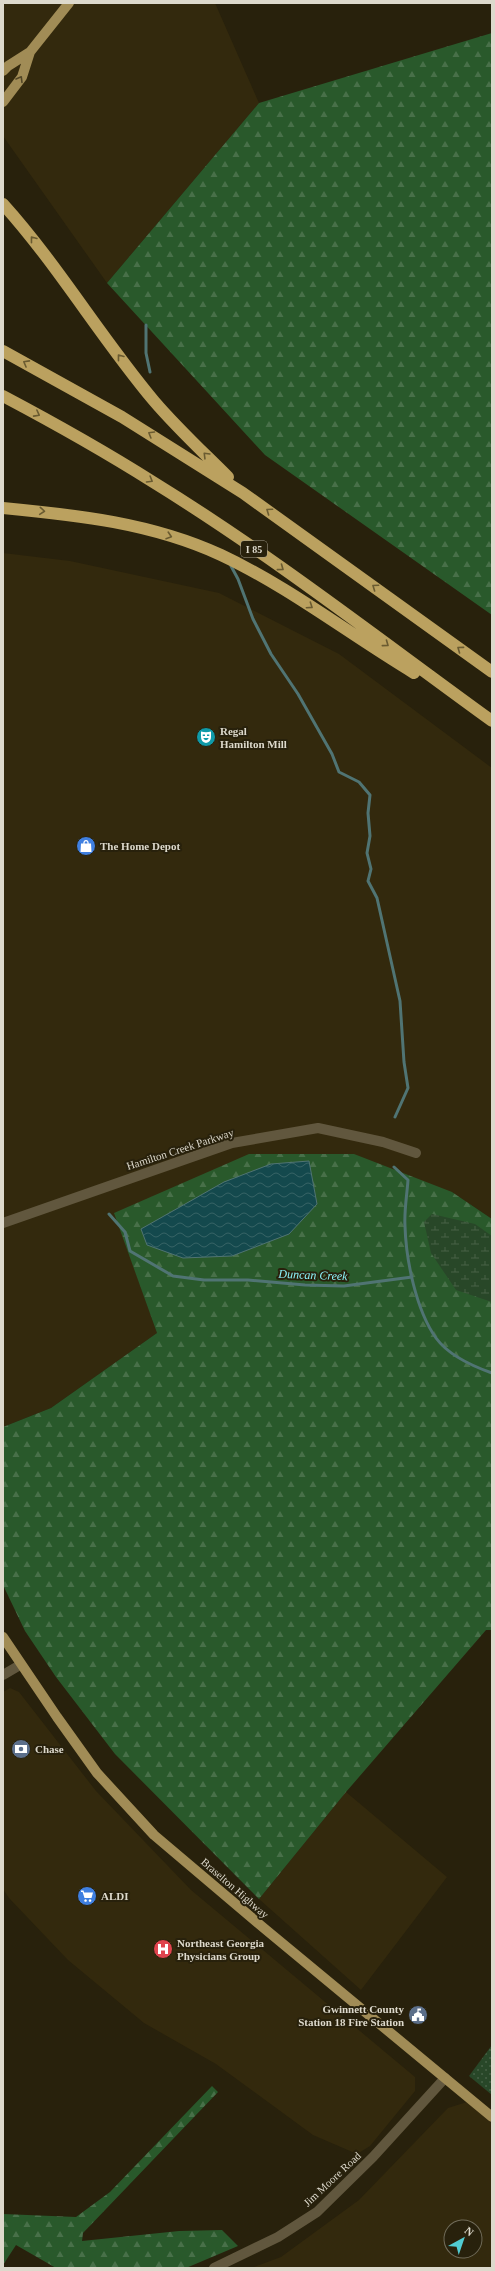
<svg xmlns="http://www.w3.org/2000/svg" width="495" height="2271" viewBox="0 0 495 2271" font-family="Georgia,serif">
	<defs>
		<pattern id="forest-firs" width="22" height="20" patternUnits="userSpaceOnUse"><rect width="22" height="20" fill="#29592b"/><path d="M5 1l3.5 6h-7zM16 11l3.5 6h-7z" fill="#487049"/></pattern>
		<pattern id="wetland-marsh" width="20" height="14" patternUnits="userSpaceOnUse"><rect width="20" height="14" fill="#284728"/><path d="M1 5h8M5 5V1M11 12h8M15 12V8" fill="none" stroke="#476146"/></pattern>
		<pattern id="park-dots" width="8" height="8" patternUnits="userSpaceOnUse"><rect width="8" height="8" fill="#284728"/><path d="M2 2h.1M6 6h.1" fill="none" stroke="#476146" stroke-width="1.8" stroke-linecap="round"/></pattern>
		<pattern id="water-waves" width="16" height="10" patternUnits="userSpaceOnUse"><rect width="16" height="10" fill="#14494d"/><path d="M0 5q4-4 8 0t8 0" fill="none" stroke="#366365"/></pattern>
	</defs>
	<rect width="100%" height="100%" fill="#28210c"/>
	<!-- built -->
	<path fill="#33290d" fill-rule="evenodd" d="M 3,3 L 215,3 L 259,103 L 107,283 L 3,136 Z
		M 3,553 L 70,561 L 219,593 L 339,654 L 492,768 L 492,1219 L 452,1192 L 115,1213 L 157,1333 L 51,1408 L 3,1427 Z
		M 10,1688 L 19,1692 L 96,1791 L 191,1890 L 415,2077 L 415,2091 L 370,2146 L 357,2154 L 313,2135 L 216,2064 L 144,2023 L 68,1960 L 9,1898 L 3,1889 L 3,1692 Z
		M 346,1792 L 447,1877 L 361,1990 L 259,1899 Z
		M 467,2102 L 492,2123 L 492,2268 L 251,2268 L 281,2257 L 359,2200 L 448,2108 ZM 451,2227 L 475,2227 L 475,2251 L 451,2251 Z"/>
	<!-- forest -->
	<path fill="url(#forest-firs)" d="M 492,33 L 492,615 L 265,455 L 107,283 L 259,103 Z
		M 249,1154 L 354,1154 L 452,1192 L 492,1219 L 492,1630 L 486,1630 L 346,1792 L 259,1899 L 115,1754 L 56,1677 L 25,1631 L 3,1585 L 3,1427 L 51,1408 L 157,1333 L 114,1213 Z
		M 212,2086 L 218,2092 L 83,2233 L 82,2241 L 179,2231 L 222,2230 L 238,2246 L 186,2268 L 56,2268 L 16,2245 L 3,2265 L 3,2214 L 76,2217 L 110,2192 Z"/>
	<!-- wetland -->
	<path fill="url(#wetland-marsh)" d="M 432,1214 L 475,1224 L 492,1236 L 492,1302 L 456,1290 L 431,1253 L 424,1222 Z"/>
	<!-- park -->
	<path fill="url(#park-dots)" d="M 492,2045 L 492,2095 L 469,2076 Z"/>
	<!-- water -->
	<path fill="url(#water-waves)" stroke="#507473" d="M 309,1161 L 317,1204 L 289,1234 L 232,1256 L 183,1258 L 147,1245 L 141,1229 L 224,1182 L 271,1164 Z"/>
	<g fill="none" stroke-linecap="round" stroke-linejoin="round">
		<!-- stream -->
		<path stroke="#507473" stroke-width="3" d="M 146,325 L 146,353 L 150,372
			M 231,566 L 238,579 L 253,619 L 271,654 L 298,694 L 332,754 L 339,772 L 359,782 L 370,795 L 368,813 L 370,836 L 367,853 L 371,869 L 368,881 L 377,898 L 400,1001 L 404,1062 L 408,1088 L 395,1117
			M 394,1167 L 408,1180 C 407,1195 404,1211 405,1226 C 406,1260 416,1310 436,1338 C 449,1356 472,1366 492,1373
			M 109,1214 L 125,1232 L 130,1251 L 173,1276 L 204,1280 L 248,1280 L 305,1285 L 344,1286 L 412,1277"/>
		<!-- minor -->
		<path stroke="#61573e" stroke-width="10" d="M 3,1223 L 232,1143 L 318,1128 L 383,1142 L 416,1153
			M 3,1675 L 20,1665
			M 214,2268 L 278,2237 L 317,2212 L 373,2157 L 445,2078"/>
		<!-- major -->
		<path stroke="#a18c56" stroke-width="10" d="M 3,71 L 8,66 L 30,52 L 69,3
			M 3,102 L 22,77 L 30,52
			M 3,1637 L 57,1717 L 97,1773 L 154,1835 L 265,1929 L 492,2117"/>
		<!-- highway -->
		<path stroke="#bba15f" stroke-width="12" d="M 3,204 C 58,265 101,338 154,401 C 177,428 203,452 228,477
			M 3,351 L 122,417 L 243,493 L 492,672
			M 3,396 C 54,423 104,451 153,482 C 270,554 380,640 492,721
			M 3,508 C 77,515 152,523 221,555 C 289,587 349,634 414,673"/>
	</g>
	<!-- one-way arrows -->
	<defs><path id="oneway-chevron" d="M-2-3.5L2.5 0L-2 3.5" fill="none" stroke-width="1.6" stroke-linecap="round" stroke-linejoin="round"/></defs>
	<use stroke="#524626" href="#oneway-chevron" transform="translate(20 79) rotate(-59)"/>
	<g stroke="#6a5b31">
		<use href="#oneway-chevron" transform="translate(33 239) rotate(-128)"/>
		<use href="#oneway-chevron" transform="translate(120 357) rotate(-128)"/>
		<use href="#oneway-chevron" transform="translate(26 363) rotate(-151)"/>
		<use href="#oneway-chevron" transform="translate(37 414) rotate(28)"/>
		<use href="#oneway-chevron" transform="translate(151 434) rotate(-149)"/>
		<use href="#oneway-chevron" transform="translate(206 455) rotate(-135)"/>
		<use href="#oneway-chevron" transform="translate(150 480) rotate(31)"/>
		<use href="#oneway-chevron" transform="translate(42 511) rotate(5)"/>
		<use href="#oneway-chevron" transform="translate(269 511) rotate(-145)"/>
		<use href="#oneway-chevron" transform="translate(169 536) rotate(18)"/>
		<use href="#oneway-chevron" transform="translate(281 568) rotate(36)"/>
		<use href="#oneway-chevron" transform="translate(375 587) rotate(-145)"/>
		<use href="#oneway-chevron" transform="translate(310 606) rotate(34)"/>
		<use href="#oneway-chevron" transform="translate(386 644) rotate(36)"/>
		<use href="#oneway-chevron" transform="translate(460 649) rotate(-144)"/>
	</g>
	<!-- icons -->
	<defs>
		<symbol id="theatre-disc" viewBox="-11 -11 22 22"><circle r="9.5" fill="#0f9aa8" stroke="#28210c"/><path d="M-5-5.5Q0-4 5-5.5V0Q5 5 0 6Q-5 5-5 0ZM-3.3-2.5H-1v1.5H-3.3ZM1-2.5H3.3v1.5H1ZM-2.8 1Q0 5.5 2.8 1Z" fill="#fff"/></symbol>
		<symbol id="shop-disc" viewBox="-11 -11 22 22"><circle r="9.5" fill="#3f7fe0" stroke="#28210c"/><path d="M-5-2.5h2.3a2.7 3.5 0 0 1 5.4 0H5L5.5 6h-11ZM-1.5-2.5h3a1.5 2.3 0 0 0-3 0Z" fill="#fff"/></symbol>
		<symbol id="bank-disc" viewBox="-11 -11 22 22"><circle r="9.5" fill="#5c6f8a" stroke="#28210c"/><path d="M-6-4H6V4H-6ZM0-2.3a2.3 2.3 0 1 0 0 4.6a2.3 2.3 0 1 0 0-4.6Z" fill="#fff"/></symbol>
		<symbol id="supermarket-disc" viewBox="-11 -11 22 22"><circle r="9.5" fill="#3f7fe0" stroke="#28210c"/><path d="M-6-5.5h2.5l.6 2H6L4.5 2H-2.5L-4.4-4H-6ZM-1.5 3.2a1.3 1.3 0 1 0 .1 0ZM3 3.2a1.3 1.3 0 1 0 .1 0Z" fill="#fff"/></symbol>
		<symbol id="hospital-disc" viewBox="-11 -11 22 22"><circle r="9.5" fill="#e0444e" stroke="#28210c"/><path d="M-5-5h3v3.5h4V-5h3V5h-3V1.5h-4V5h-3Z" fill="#fff"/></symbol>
		<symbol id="civic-disc" viewBox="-11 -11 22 22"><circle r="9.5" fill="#5c6f8a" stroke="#28210c"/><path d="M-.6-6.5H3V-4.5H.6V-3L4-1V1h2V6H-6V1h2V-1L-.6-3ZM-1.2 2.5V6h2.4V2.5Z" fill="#fff"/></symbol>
	</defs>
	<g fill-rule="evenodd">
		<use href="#theatre-disc" x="195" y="726" width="22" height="22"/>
		<use href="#shop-disc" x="75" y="835" width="22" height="22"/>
		<use href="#bank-disc" x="10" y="1738" width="22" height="22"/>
		<use href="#supermarket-disc" x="76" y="1885" width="22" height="22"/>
		<use href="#hospital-disc" x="152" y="1938" width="22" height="22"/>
		<use href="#civic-disc" x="407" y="2004" width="22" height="22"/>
	</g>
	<g text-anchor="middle" stroke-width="4" stroke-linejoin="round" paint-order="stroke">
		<!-- shield labels -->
		<rect fill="#28210c" stroke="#a7a292" stroke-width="1" x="241" y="541" width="26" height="16" rx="3"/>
		<g font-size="10" font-weight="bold" fill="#ddd9cc">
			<text x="254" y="553">I 85</text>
		</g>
		<!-- poi labels -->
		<g font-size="11" font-weight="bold" fill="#ddd9cc" stroke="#28210c" text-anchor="start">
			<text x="220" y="735">Regal<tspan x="220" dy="13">Hamilton Mill</tspan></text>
			<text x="100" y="850">The Home Depot</text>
			<text x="35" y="1753">Chase</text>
			<text x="101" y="1900">ALDI</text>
			<text x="177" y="1947">Northeast Georgia<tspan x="177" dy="13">Physicians Group</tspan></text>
			<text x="404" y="2013" text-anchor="end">Gwinnett County<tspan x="404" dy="13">Station 18 Fire Station</tspan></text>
		</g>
		<!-- street labels -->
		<g font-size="11" fill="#ddd9cc" stroke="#28210c">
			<text transform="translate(180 1149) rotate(-18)" y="4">Hamilton Creek Parkway</text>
			<text transform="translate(235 1888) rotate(41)" y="4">Braselton Highway</text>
			<text transform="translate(332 2179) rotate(-43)" y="4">Jim Moore Road</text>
		</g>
		<!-- water labels -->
		<g font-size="12" font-style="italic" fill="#8bf2fa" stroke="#28210c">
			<text transform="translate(313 1275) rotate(2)" y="4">Duncan Creek</text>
		</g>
	</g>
	<!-- border -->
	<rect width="495" height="2271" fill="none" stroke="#ddd9cc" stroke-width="8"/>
	<!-- north arrow -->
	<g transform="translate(463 2239) rotate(40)"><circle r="19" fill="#28210c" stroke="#706b59"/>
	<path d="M0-3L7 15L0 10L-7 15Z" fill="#51ccd2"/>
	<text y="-6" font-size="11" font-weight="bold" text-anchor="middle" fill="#ddd9cc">N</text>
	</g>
</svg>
